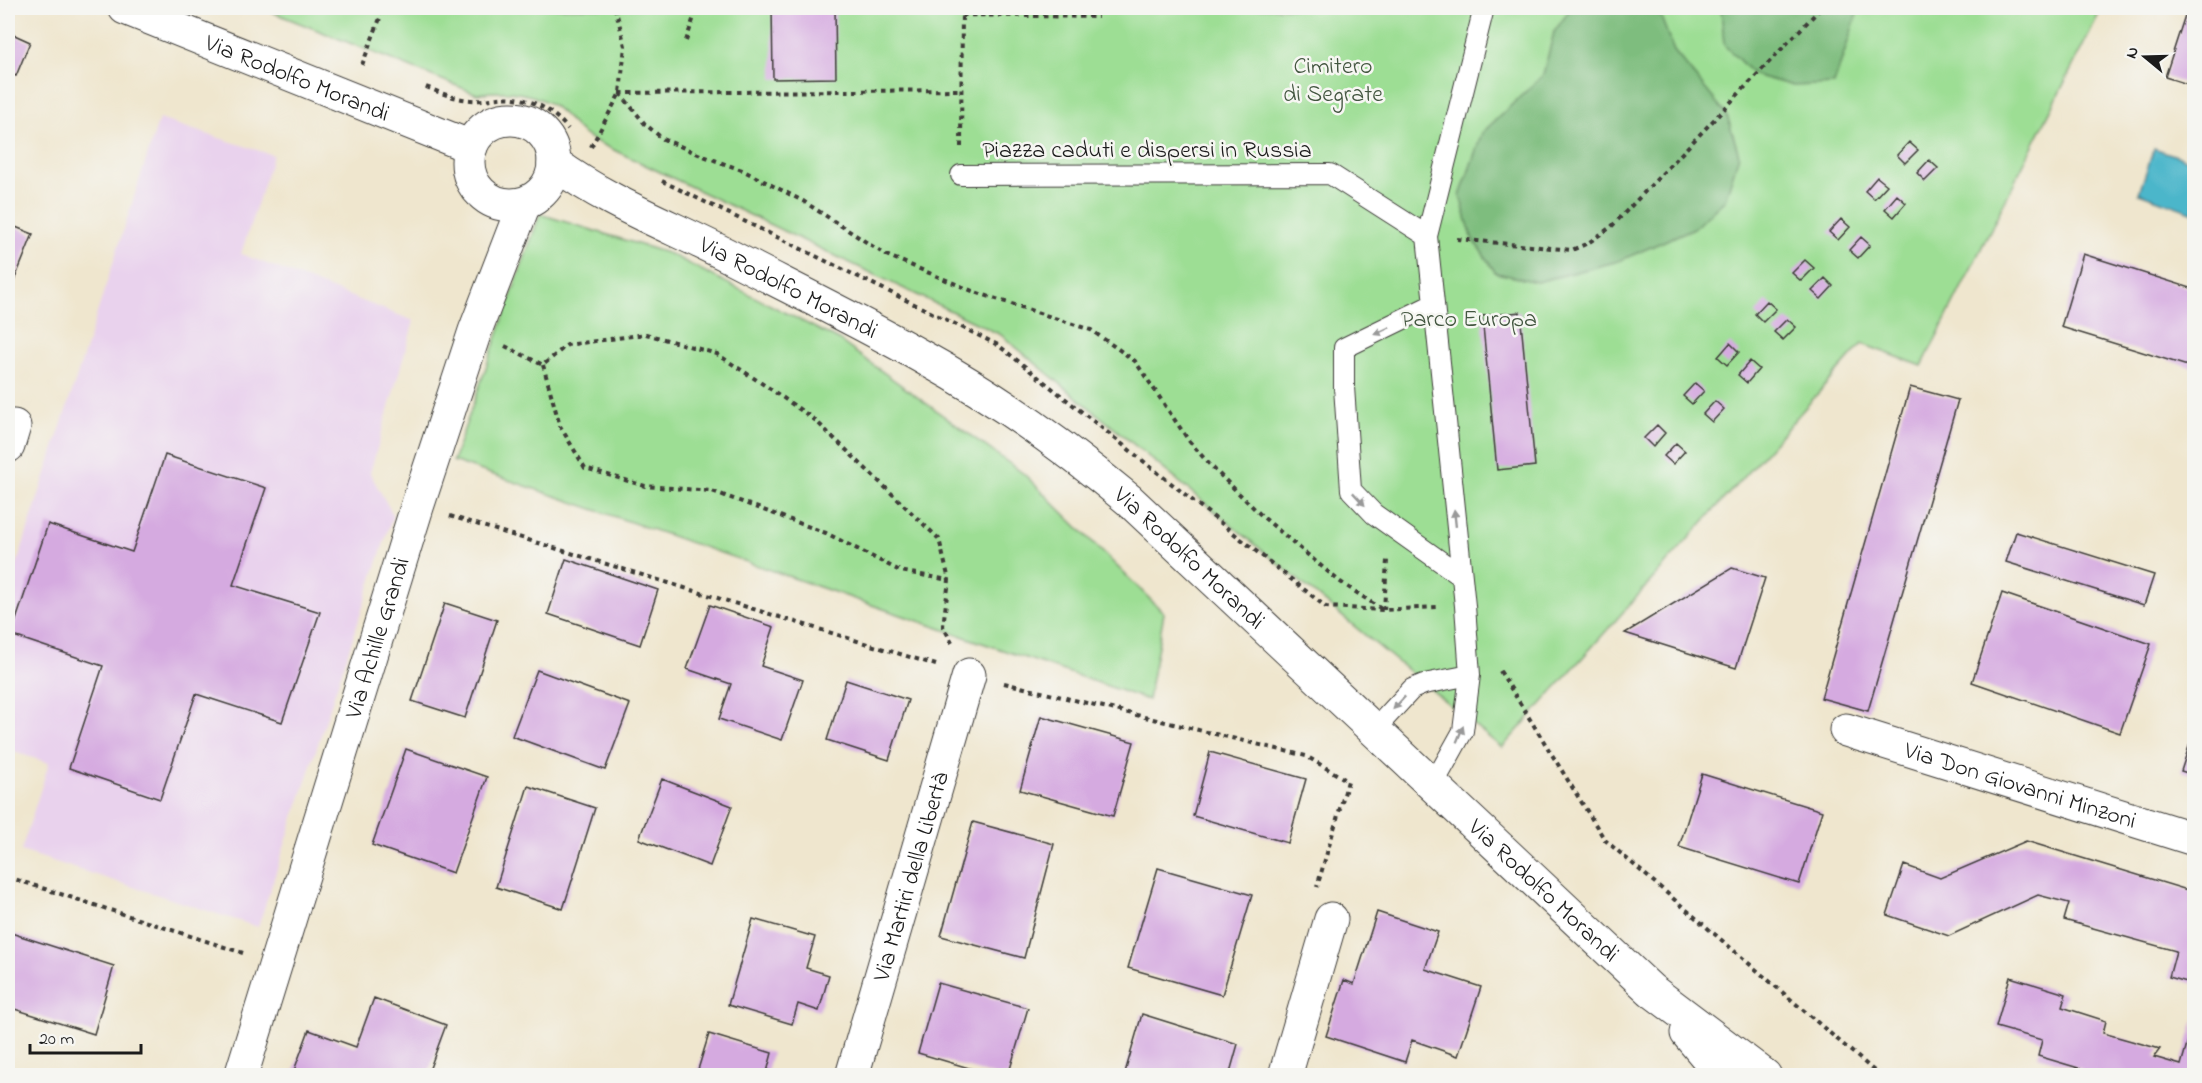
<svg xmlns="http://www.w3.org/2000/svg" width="2202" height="1083" viewBox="0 0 2202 1083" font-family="'Indie Flower',sans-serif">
	<rect width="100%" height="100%" fill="#f6f6f2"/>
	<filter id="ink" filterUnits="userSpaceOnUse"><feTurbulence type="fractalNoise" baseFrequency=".0167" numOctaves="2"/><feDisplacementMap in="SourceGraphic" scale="12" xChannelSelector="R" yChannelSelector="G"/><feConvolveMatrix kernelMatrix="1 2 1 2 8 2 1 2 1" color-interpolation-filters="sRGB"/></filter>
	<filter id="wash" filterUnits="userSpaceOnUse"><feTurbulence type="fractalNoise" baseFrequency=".008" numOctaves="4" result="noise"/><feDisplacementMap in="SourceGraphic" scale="24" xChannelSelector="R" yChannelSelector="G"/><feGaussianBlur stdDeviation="1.35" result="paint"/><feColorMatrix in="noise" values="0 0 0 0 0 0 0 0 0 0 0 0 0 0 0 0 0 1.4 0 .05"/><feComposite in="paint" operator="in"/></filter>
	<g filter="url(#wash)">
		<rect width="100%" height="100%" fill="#efe6ce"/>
		<!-- built -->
		<path fill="#e9d2ed" d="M 159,119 L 273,155 L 241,254 L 414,321 L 370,473 L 393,515 L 258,927 L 21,851 L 49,763 L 8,750 L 8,592 Z"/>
		<!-- green -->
		<path fill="#9dde94" stroke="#5c7d58" stroke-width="1.5" d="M 262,8 L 2102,8 L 1922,366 L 1862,344 L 1502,748 L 1001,335 L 595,141 C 576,131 576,126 562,113 C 541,92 505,89 477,94 Z
			M 540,214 L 670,254 L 837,339 L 1024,474 L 1164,613 L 1148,700 L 453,461 Z"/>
		<!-- forest -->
		<path fill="#7ebd7e" stroke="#4d6c4d" stroke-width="1.5" d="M 1571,8 L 1652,8 L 1659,12 L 1674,51 L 1727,115 L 1739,155 L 1725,200 L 1694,228 L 1619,261 L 1537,282 L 1496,273 L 1472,238 L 1460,196 L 1482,133 L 1543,75 L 1554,32 Z
			M 1721,8 L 1859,8 L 1834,84 L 1793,86 L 1754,75 L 1724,45 Z"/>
		<!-- water -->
		<path fill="#4cb6ca" stroke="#346973" stroke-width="1.5" d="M 2154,148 L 2194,162 L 2194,213 L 2139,193 Z"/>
		<g id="blocks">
			<!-- building -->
			<path fill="#d5aae0" d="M 772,8 L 835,8 L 836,78 L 773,79 Z
				M 2187,9 L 2194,12 L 2194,86 L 2165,77 Z
				M 8,32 L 30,42 L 16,76 L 8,73 Z
				M 1909,142 L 1918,150 L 1905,163 L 1897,155 Z
				M 1929,160 L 1938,168 L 1925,181 L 1917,173 Z
				M 1877,177 L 1887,185 L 1874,199 L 1865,191 Z
				M 1897,195 L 1906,203 L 1894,217 L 1885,209 Z
				M 1841,219 L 1850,227 L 1838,240 L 1829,232 Z
				M 8,224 L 33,234 L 8,296 Z
				M 1861,237 L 1870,245 L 1858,258 L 1849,250 Z
				M 2083,254 L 2194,289 L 2194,368 L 2061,327 Z
				M 1805,260 L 1814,268 L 1801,281 L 1792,273 Z
				M 1825,278 L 1833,286 L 1821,299 L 1812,291 Z
				M 1767,301 L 1776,309 L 1763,322 L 1755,314 Z
				M 1520,312 L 1535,466 L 1497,470 L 1482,316 Z
				M 1787,319 L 1796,327 L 1783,340 L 1774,332 Z
				M 1730,343 L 1739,352 L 1727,365 L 1718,357 Z
				M 1750,361 L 1759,369 L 1747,383 L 1738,375 Z
				M 1695,383 L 1704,391 L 1692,404 L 1683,396 Z
				M 1910,387 L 1958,400 L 1868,711 L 1821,698 Z
				M 1715,401 L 1724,409 L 1712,422 L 1703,414 Z
				M 1657,425 L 1665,433 L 1653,447 L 1644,438 Z
				M 1676,443 L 1685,451 L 1673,464 L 1664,456 Z
				M 165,455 L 266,488 L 233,585 L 320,612 L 282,722 L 196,694 L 160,799 L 69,768 L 103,666 L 11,635 L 48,524 L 132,552 Z
				M 2016,532 L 2154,575 L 2144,605 L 2006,562 Z
				M 566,559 L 658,590 L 640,645 L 548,614 Z
				M 1732,568 L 1765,578 L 1736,668 L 1625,633 Z
				M 2002,593 L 2151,644 L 2120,733 L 1972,682 Z
				M 445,603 L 497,620 L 465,718 L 412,701 Z
				M 710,605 L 774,627 L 761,666 L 803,680 L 782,740 L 719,719 L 731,684 L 687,669 Z
				M 537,670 L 630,704 L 605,770 L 512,736 Z
				M 846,680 L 908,700 L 889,760 L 827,740 Z
				M 1041,716 L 1134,742 L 1113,816 L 1020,790 Z
				M 2194,731 L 2194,775 L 2181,771 Z
				M 406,749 L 487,777 L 453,873 L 372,845 Z
				M 1210,752 L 1306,779 L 1288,843 L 1193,816 Z
				M 1702,774 L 1822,811 L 1799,884 L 1679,847 Z
				M 662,779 L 732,806 L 710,866 L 639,839 Z
				M 528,786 L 595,808 L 563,909 L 496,887 Z
				M 973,822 L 1054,844 L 1024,958 L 941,936 Z
				M 2026,841 L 2194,892 L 2194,984 L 2169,977 L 2176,951 L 2064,920 L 2069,903 L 2038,895 L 1949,936 L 1887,915 L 1904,865 L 1940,878 Z
				M 1158,868 L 1252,895 L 1222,995 L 1128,968 Z
				M 1377,912 L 1438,932 L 1425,969 L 1481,987 L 1458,1056 L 1412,1040 L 1405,1062 L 1326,1036 L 1344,980 L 1354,984 Z
				M 753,919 L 815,937 L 806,968 L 829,975 L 819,1011 L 798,1004 L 792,1024 L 728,1005 Z
				M 8,932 L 114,966 L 94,1034 L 8,1007 Z
				M 2010,977 L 2066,994 L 2062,1007 L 2106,1021 L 2103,1033 L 2160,1049 L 2154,1057 L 2181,1065 L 2194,1019 L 2194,1076 L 2079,1076 L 2082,1069 L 2038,1056 L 2042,1040 L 1996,1027 Z
				M 938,983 L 1028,1008 L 1008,1076 L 996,1076 L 918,1053 Z
				M 374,998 L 446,1025 L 427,1076 L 292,1076 L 309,1030 L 356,1047 Z
				M 1142,1014 L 1238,1044 L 1229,1076 L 1124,1076 Z
				M 709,1034 L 772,1053 L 766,1076 L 696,1076 Z"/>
		</g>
	</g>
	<g filter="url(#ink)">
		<use href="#blocks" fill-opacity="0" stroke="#3c3a37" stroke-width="1.5"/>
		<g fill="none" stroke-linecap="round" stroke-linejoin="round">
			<defs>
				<path id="service" d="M 961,175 L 1330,174 L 1427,236
					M 1434,304 L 1344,348 L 1344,387 L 1351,490 L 1374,514 L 1461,576
					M 1374,730 L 1412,689 L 1424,684 L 1470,675
					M 1433,785 L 1463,731 L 1470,675 L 1465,606 L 1427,236 L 1484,8"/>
				<g id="minor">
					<path d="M 8,446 L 14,426"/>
					<path id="s1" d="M 1846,730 L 2194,839"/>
					<path id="s2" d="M 241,1076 L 417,507 L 475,331 L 524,204"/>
					<path id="s3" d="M 852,1076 L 969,675"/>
					<path d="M 1285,1076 L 1331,919"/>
				</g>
				<g id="tertiary">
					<path id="s4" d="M 125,8 L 471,147"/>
					<circle cx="511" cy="162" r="43"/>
					<path id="s5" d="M 554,163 C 608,203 671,226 731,257 C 795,290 861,322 924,358 C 997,398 1065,447 1129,500 L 1651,990 L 1765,1076"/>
					<path d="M 1687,1033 L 1723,1076"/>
				</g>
			</defs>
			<!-- service casing -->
			<use href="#service" stroke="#3c3a37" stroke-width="22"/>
			<!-- minor casing -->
			<use href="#minor" stroke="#3c3a37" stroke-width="35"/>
			<!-- tertiary casing -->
			<use href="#tertiary" stroke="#3c3a37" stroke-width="35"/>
			<!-- path -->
			<path stroke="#3c3a37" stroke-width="4" stroke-dasharray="4.5 4.5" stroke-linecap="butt" d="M 962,15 L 1098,17
				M 686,41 L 697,8
				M 362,65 L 384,8
				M 426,87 C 441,93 455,99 471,100 C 480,101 489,99 499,98 C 526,95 551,108 568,129
				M 620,93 L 645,124 L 663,139 L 703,156 L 742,170 L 803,201 L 886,255 L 975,292 L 1091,330 L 1135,361 L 1189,441 L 1210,465 L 1263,517 L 1339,581 L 1383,610
				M 620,93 L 962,90
				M 591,147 L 620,93 L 625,46 L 616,11 L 613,8
				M 961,147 L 962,8
				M 662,181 L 998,345 L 1326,607 L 1384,610 L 1437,607
				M 1457,239 L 1572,250 L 1588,243 L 1611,227 L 1821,8
				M 505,346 L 543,365 L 567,345 L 646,334 L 717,354 L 772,390 L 815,420 L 939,539 L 949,580 L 943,626 L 952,643
				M 543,365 L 560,426 L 585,468 L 645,486 L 712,491 L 826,533 L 900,571 L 949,580
				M 450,516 L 936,665
				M 1384,610 L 1387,560
				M 1500,671 L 1605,840 L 1880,1076
				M 1004,683 L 1306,756 L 1348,781 L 1317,887
				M 8,877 L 243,953"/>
			<!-- service -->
			<use href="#service" stroke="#fff" stroke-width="20"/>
			<!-- minor -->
			<use href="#minor" stroke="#fff" stroke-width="33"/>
			<!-- tertiary -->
			<use href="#tertiary" stroke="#fff" stroke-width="33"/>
		</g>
		<!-- one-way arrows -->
		<defs><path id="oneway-solid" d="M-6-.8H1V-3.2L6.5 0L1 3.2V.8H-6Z" transform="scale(1.5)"/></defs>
		<g fill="#999">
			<use href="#oneway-solid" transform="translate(1382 331) rotate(155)"/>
			<use href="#oneway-solid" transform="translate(1359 499) rotate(47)"/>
			<use href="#oneway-solid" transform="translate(1455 518) rotate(-96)"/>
			<use href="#oneway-solid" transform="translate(1399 703) rotate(133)"/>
			<use href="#oneway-solid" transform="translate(1460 734) rotate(-68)"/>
		</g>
	</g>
	<g text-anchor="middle" stroke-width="5" stroke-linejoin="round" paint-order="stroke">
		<!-- park labels -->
		<g font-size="24" fill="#435640" stroke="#f6f6f2">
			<text x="1333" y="73">Cimitero<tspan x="1333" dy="28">di Segrate</tspan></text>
			<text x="1469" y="326">Parco Europa</text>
		</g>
		<!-- street labels -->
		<g font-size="24" fill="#1c1c1c" stroke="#f6f6f2">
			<text dy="8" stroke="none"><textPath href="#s4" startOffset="186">Via Rodolfo Morandi</textPath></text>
			<text x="1147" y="157">Piazza caduti e dispersi in Russia</text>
			<text dy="8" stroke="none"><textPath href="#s5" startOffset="266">Via Rodolfo Morandi</textPath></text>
			<text dy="8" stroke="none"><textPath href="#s5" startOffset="752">Via Rodolfo Morandi</textPath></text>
			<text dy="8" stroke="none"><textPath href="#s2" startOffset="459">Via Achille Grandi</textPath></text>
			<text dy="8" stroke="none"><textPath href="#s1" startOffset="183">Via Don Giovanni Minzoni</textPath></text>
			<text dy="8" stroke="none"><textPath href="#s3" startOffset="208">Via Martiri della Libertà</textPath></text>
			<text dy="8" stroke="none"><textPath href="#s5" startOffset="1238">Via Rodolfo Morandi</textPath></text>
		</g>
	</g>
	<!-- margin -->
	<rect width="2202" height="1083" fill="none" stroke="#f6f6f2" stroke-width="30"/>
	<!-- north arrow -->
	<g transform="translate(2145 57) rotate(289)" stroke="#f6f6f2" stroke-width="4.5" paint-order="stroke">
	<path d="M0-4.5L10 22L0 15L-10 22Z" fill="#1c1c1c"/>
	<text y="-9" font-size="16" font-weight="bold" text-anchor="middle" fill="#1c1c1c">N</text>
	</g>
	<!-- scale -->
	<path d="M30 1044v9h111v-9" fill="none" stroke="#1c1c1c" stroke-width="3"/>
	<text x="39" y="1044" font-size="18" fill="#1c1c1c" stroke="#f6f6f2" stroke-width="4.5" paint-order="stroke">20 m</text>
</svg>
